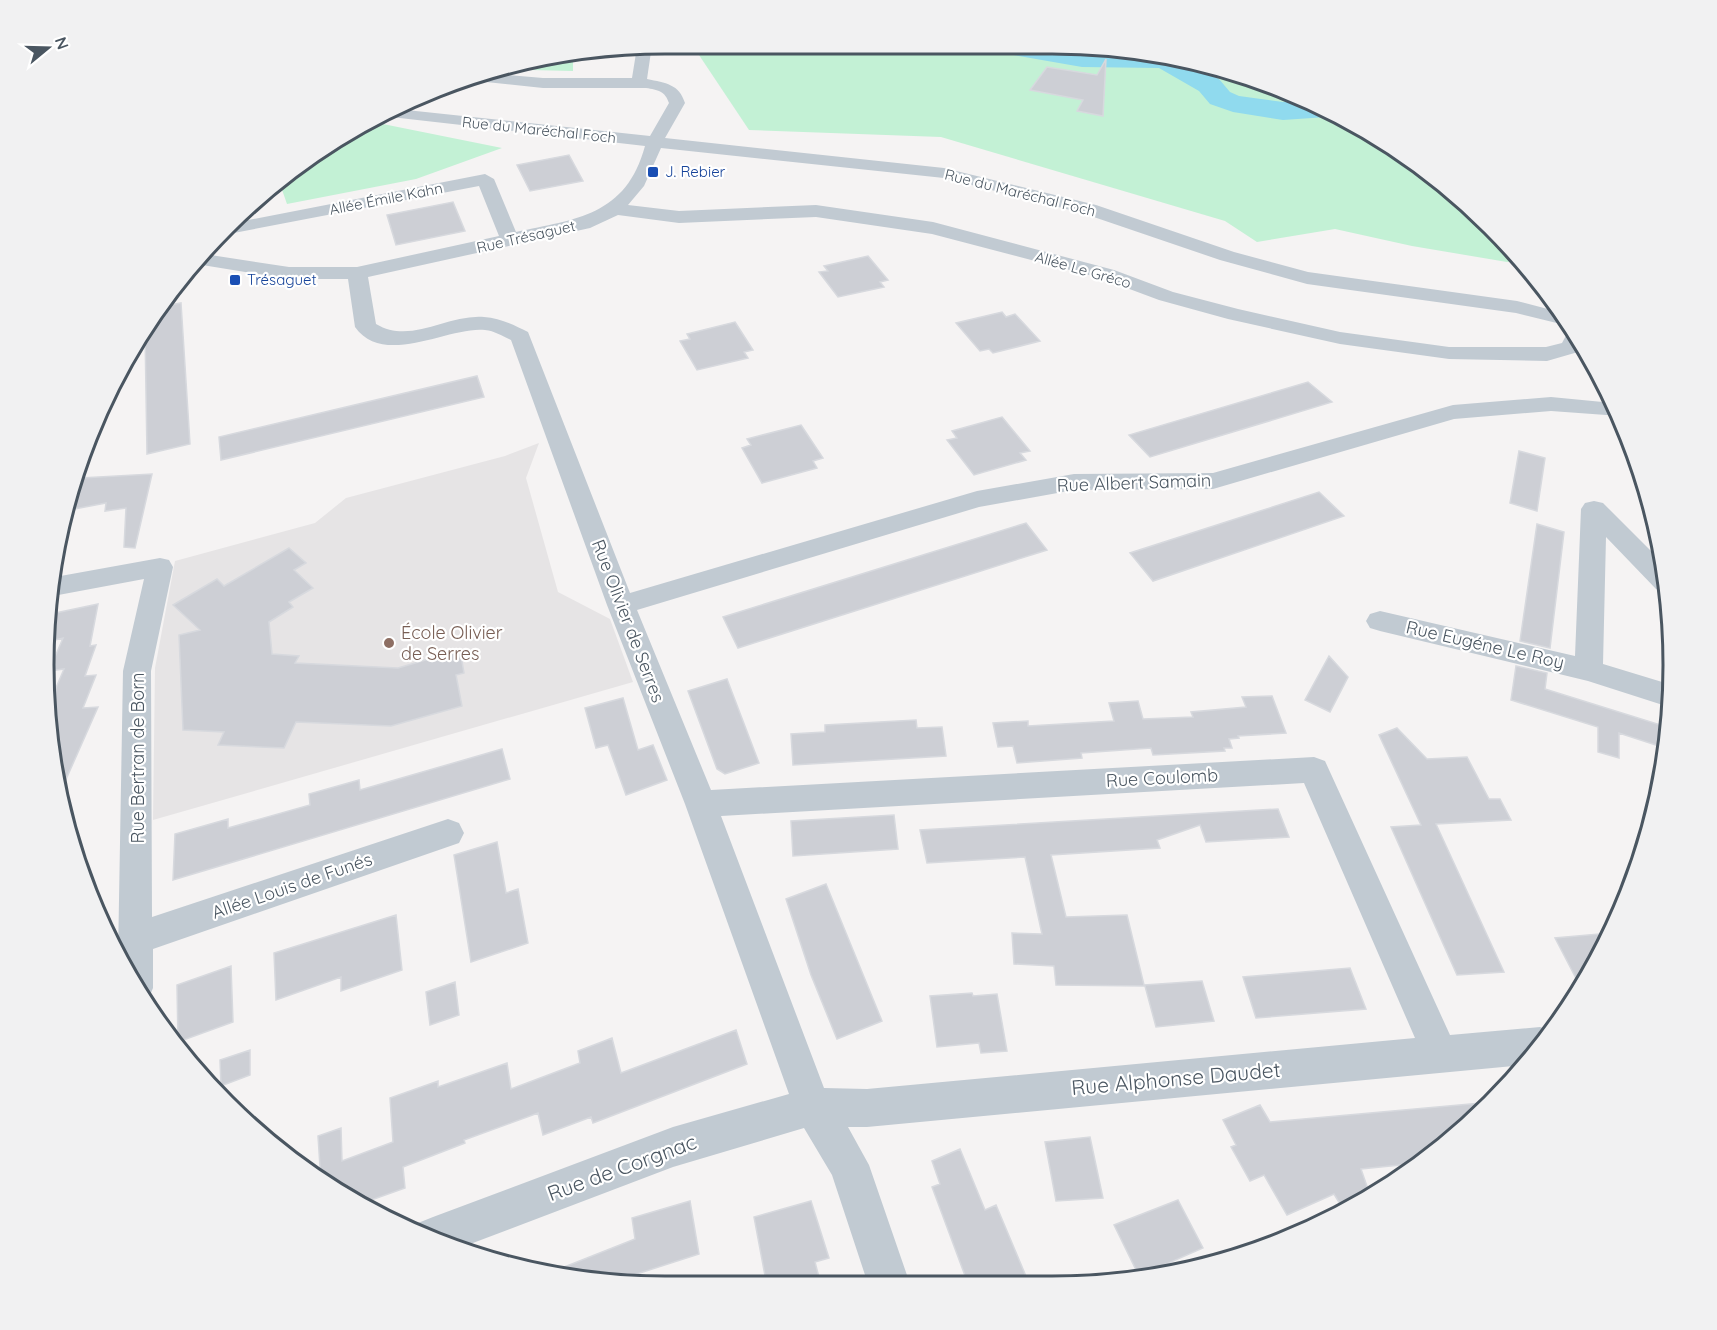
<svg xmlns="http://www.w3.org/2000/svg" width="1717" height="1330" viewBox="0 0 1717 1330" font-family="Quicksand,sans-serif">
	<rect width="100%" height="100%" fill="#f5f3f3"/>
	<!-- education -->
	<path fill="#e6e4e5" d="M 539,443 L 526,478 L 558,592 L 610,619 L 633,682 L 153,820 L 155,668 L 175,561 L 315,523 L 346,498 L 505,456 Z"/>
	<!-- green -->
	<path fill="#c3f1d5" d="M 696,44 L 1030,45 L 1076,50 L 1098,46 L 1251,76 L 1327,108 L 1430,172 L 1492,226 L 1520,260 L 1507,262 L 1412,246 L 1335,229 L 1257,242 L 1225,221 L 941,137 L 749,130 L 693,46 Z
		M 573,56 L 573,71 L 493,69 L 504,65 Z
		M 368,121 L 502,148 L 416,179 L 287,204 L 280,184 L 354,127 Z"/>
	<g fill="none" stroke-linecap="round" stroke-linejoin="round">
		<!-- river -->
		<path fill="#90daee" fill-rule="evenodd" d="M 989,44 L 1045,45 L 1082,51 L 1127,52 L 1192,65 L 1219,79 L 1230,92 L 1239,96 L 1283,102 L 1313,102 L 1341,116 L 1283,120 L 1233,112 L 1210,104 L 1199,91 L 1159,68 L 1082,67 L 1002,53 L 993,50 Z"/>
	</g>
	<!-- building -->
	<path fill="#cdcfd5" stroke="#d7d9de" stroke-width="1.5" d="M 1106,59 L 1103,116 L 1077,111 L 1083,100 L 1030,90 L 1047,67 L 1097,75 Z
		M 569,155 L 583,181 L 530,191 L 517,165 Z
		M 453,202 L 465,231 L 396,245 L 387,215 Z
		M 868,256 L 888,280 L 880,282 L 884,287 L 838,297 L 819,272 L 828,271 L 824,266 Z
		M 181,303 L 190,444 L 147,454 L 145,331 L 164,306 Z
		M 1002,312 L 1006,317 L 1015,314 L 1040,341 L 993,353 L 989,349 L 980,351 L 956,323 Z
		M 735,322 L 753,350 L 744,352 L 748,358 L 697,370 L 680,341 L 690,339 L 687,334 Z
		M 477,376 L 484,397 L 221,460 L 219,437 Z
		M 1308,382 L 1332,402 L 1150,457 L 1129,435 Z
		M 1002,417 L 1030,451 L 1020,453 L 1026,460 L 974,475 L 947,440 L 957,438 L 952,431 Z
		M 801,425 L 823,458 L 813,461 L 817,468 L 762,483 L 742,448 L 751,445 L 747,439 Z
		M 1519,451 L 1545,458 L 1537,511 L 1510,503 Z
		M 152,474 L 135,548 L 124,547 L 126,508 L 105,511 L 106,503 L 64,511 L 73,485 L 80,483 L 81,478 Z
		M 1319,492 L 1344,516 L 1153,581 L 1130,553 Z
		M 1026,523 L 1047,550 L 738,648 L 723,617 Z
		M 1537,524 L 1564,532 L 1550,648 L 1520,641 Z
		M 289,548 L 306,563 L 294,570 L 313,588 L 289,602 L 293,607 L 269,622 L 272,654 L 299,656 L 295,663 L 398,668 L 460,650 L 464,673 L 456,675 L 462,706 L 391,726 L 296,722 L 284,748 L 218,745 L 224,732 L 183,730 L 179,635 L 200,630 L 173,605 L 217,579 L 224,586 Z
		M 98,604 L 90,646 L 96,645 L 85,676 L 96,675 L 83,708 L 98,707 L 60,793 L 49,704 L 64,669 L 49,671 L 63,638 L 47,642 L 49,625 L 51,614 Z
		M 1329,656 L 1348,677 L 1330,712 L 1305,700 Z
		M 1516,666 L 1547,673 L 1545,689 L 1667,727 L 1665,748 L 1619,733 L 1619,758 L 1598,752 L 1598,727 L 1511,700 Z
		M 727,679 L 759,763 L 725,774 L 717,769 L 688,691 Z
		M 1272,696 L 1286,733 L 1238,736 L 1239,738 L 1229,739 L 1232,748 L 1224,748 L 1225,751 L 1153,755 L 1151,748 L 1081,753 L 1082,758 L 1017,763 L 1013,746 L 998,747 L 993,723 L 1028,721 L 1028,726 L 1114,721 L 1109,703 L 1138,701 L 1143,719 L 1193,717 L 1191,712 L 1246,707 L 1242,697 Z
		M 623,698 L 638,750 L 653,745 L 667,780 L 626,795 L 608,745 L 596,748 L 585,708 Z
		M 916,720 L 917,728 L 942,727 L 946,756 L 793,765 L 791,734 L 825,732 L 825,725 Z
		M 1397,728 L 1427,759 L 1467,757 L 1489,799 L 1500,799 L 1511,820 L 1436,824 L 1504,972 L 1457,975 L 1391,827 L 1421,825 L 1379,735 Z
		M 502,749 L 510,779 L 173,880 L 175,834 L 228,819 L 228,828 L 310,805 L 309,794 L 359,780 L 360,790 Z
		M 1278,809 L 1289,837 L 1206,842 L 1200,825 L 1157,840 L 1160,848 L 1051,855 L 1066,917 L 1127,915 L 1144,985 L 1202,981 L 1214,1021 L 1156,1027 L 1145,986 L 1056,985 L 1054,966 L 1014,964 L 1012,933 L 1042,934 L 1025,857 L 927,863 L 920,830 Z
		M 894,815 L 898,849 L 793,856 L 791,821 Z
		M 497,842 L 506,893 L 518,889 L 528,943 L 471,962 L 454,855 Z
		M 826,884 L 882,1021 L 837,1039 L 811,975 L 786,899 Z
		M 396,915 L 402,970 L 341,991 L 341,977 L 276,1000 L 274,953 Z
		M 1610,933 L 1581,988 L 1555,938 Z
		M 231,966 L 233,1022 L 178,1042 L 177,985 Z
		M 1350,968 L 1366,1009 L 1256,1018 L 1243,977 Z
		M 455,982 L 459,1015 L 430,1025 L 426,992 Z
		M 972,993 L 973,996 L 997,994 L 1007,1051 L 981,1053 L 979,1043 L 937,1047 L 930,996 Z
		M 736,1030 L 747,1064 L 593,1123 L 591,1117 L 543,1135 L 538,1113 L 464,1140 L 465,1143 L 403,1167 L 405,1188 L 363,1203 L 321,1182 L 318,1136 L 341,1128 L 342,1161 L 393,1142 L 390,1098 L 438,1081 L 438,1087 L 507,1063 L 511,1089 L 580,1063 L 578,1051 L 612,1038 L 621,1073 Z
		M 250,1050 L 250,1075 L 221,1086 L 220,1060 Z
		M 1493,1102 L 1420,1163 L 1361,1169 L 1370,1195 L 1343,1209 L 1334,1194 L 1287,1215 L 1264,1175 L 1250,1181 L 1231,1147 L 1236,1145 L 1223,1120 L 1260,1105 L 1270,1122 Z
		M 1090,1137 L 1103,1198 L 1056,1201 L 1045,1142 Z
		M 960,1149 L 985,1210 L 996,1205 L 1028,1281 L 967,1281 L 932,1187 L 940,1184 L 932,1161 Z
		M 1178,1200 L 1203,1248 L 1139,1276 L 1114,1225 Z
		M 690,1201 L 699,1254 L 615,1281 L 584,1281 L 549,1273 L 635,1239 L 632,1218 Z
		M 811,1201 L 829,1258 L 815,1262 L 820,1281 L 766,1281 L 754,1217 Z"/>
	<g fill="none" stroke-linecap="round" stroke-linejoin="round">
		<!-- minor -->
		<path fill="#c1cad2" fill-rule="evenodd" d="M 652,45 L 647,79 C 666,83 679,84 685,103 L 665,138 L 944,168 L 1096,205 L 1234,252 L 1308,272 L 1517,301 L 1563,313 L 1573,327 L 1516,313 L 1307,284 L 1220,260 L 1082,213 L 944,178 L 661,148 L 644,186 L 628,205 L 679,211 L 816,205 L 933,222 L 1114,270 L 1173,292 L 1238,309 L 1340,332 L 1449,347 L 1546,347 L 1562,343 L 1569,330 L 1574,329 L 1582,345 L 1578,352 L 1547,361 L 1449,359 L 1340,344 L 1228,319 L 1159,300 L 1100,278 L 932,234 L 816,217 L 679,223 L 618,215 L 590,228 L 368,277 L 376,324 C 411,345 447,314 484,317 C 500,318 514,325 528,332 L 630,593 L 977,491 L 1074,474 L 1213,473 L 1453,405 L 1551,397 L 1613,403 L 1620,416 L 1551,411 L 1454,419 L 1213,489 L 1074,490 L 979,507 L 637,610 L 711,790 L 1314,757 L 1325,761 L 1450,1035 L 1540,1027 L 1551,1031 L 1524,1065 L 867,1127 L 848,1127 L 869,1165 L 909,1281 L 867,1281 L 832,1175 L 804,1128 L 673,1167 L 457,1249 L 416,1229 L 418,1223 L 433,1217 L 673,1127 L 789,1094 L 685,804 L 607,605 L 511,340 C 502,336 495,331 485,330 C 449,326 384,368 355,327 L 348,279 L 289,279 L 196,264 L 204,254 L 289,267 L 357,267 L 499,236 L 479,186 L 218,236 L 228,224 L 485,174 L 494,179 L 516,232 C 576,219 626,216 645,146 L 382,116 L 397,109 L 650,136 L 669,103 C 665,91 658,90 646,88 L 543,88 L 467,80 L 483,73 L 543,78 L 632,78 L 637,47 ZM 1304,783 L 1415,1038 L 867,1089 L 824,1088 L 721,816 Z
			M 1594,501 L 1603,503 L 1664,564 L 1666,591 L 1656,589 L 1606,537 L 1603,664 L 1672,685 L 1669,707 L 1588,681 L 1380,631 L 1370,628 L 1366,621 L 1370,614 L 1380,611 L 1575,656 L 1581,509 L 1585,503 Z
			M 160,558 L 169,560 L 173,567 L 151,671 L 152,917 L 448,819 L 459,823 L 464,833 L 459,843 L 153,949 L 153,988 L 148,1000 L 143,1002 L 118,957 L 123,671 L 144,579 L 53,596 L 55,577 Z"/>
	</g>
	<!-- markers -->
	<g fill="#1a4fb4" stroke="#fff" stroke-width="2">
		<rect x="647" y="166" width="12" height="12" rx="3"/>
		<rect x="229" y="274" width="12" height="12" rx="3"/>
	</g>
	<circle fill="#8d6e63" stroke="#fff" stroke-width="2" cx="389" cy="643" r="6"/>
	<g text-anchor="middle" stroke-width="4.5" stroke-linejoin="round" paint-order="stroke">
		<!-- far-street labels -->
		<g font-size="15" fill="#4a5661" stroke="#fff">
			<text transform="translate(539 130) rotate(6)" y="5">Rue du Maréchal Foch</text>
			<text transform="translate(1020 193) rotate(14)" y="5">Rue du Maréchal Foch</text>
			<text transform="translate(386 199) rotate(-11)" y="5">Allée Émile Kahn</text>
			<text transform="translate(526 237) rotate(-13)" y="5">Rue Trésaguet</text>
			<text transform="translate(1083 270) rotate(16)" y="5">Allée Le Gréco</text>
		</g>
		<!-- far-transit labels -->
		<g font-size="15" fill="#164399" stroke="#fff" text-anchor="start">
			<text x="665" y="177">J. Rebier</text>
			<text x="247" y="285">Trésaguet</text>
		</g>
		<!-- street labels -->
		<g font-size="18" fill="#4a5661" stroke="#fff">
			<text transform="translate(1134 483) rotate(-2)" y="6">Rue Albert Samain</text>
			<text transform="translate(628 621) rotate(69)" y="6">Rue Olivier de Serres</text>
			<text transform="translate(1485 645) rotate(13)" y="6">Rue Eugéne Le Roy</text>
			<text transform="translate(138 758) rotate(-90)" y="6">Rue Bertran de Born</text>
			<text transform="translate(1162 778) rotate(-3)" y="6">Rue Coulomb</text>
			<text transform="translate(292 886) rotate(-19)" y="6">Allée Louis de Funés</text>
		</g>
		<!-- education labels -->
		<g font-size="18" fill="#785e54" stroke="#fff" text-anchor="start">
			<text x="401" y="639">École Olivier<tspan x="401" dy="21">de Serres</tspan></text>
		</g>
		<!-- near-street labels -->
		<g font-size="21" fill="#4a5661" stroke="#fff">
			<text transform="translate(1176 1079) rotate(-5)" y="7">Rue Alphonse Daudet</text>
			<text transform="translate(622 1168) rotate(-20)" y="7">Rue de Corgnac</text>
		</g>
	</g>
	<!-- crop -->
	<path d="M0 0H1717V1330H0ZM665 54H1052A611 611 0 0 1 1663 665V665A611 611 0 0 1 1052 1276H665A611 611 0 0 1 54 665V665A611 611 0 0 1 665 54Z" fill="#f1f1f2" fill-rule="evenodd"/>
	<path fill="none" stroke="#4a5661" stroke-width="3" d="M665 54H1052A611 611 0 0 1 1663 665V665A611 611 0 0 1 1052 1276H665A611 611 0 0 1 54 665V665A611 611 0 0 1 665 54Z"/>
	<!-- north arrow -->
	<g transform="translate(48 48) rotate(71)" stroke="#ffffff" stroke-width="4.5" paint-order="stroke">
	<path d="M0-4.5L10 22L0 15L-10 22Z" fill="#4a5661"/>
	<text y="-9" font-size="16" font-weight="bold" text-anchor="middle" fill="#4a5661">N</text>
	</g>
</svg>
